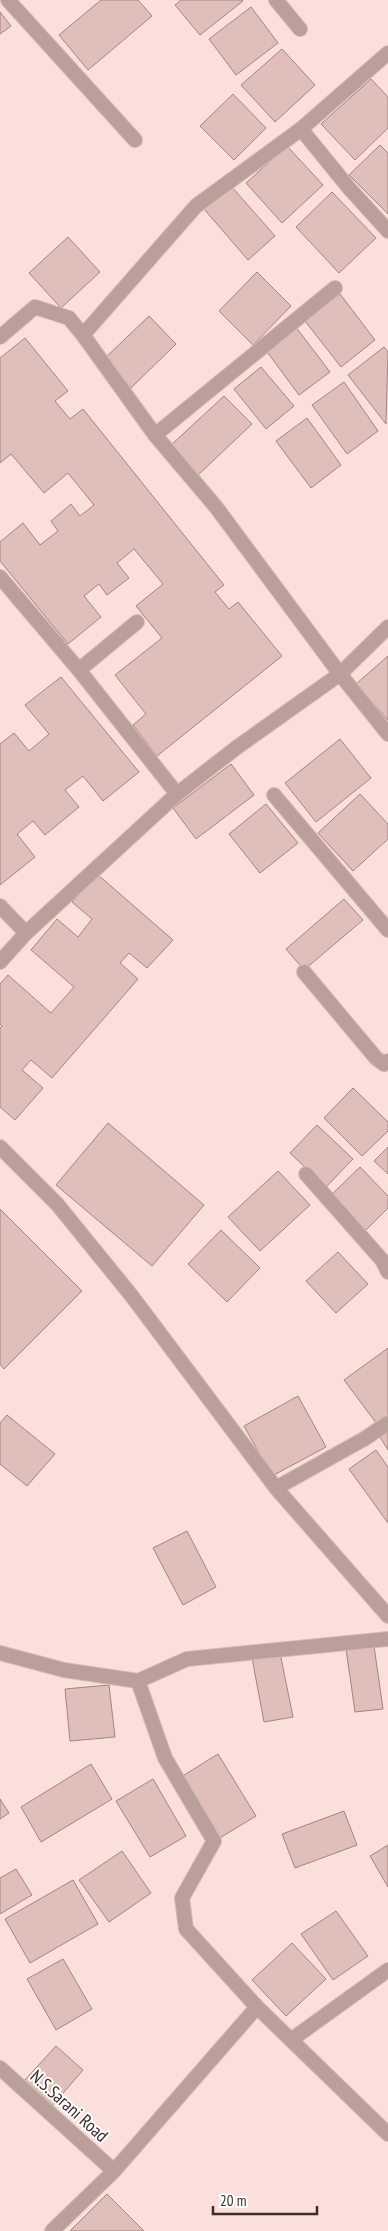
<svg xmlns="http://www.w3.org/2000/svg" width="388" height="2231" viewBox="0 0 388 2231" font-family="'PT Sans Narrow',sans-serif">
	<rect width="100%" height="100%" fill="#fbdfdb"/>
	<!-- building -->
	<path fill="#e0beb9" stroke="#a58480" d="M 101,0 L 138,0 L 152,16 L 88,70 L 59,35 Z
		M 181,0 L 242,0 L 243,1 L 200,35 L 175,5 Z
		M 251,7 L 278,43 L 236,75 L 209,39 Z
		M 0,12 L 11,26 L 0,34 Z
		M 282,49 L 315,85 L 275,122 L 241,85 Z
		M 371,79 L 388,97 L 388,128 L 355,160 L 321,124 Z
		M 233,94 L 266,128 L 234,160 L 200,126 Z
		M 380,145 L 388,153 L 388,214 L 349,175 Z
		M 287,146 L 323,185 L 282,223 L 246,183 Z
		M 231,186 L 275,236 L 248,260 L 204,209 Z
		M 332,192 L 376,238 L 339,273 L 296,227 Z
		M 68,237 L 100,272 L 61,308 L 29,273 Z
		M 257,272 L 291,306 L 253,345 L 219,311 Z
		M 340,294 L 375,340 L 341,367 L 305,321 Z
		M 149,316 L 176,344 L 131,388 L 104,359 Z
		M 295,326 L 330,372 L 299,395 L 265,349 Z
		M 25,338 L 68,391 L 55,401 L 70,419 L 83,409 L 224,585 L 215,592 L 229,609 L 238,602 L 282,656 L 157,756 L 133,725 L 146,714 L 115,675 L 162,638 L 136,606 L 163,584 L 134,549 L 117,563 L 129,578 L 107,595 L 99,584 L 84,596 L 101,617 L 68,644 L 0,561 L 0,542 L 23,523 L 40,545 L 58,531 L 51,521 L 71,504 L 80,516 L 94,505 L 68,473 L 44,493 L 11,454 L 0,463 L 0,358 Z
		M 384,347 L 388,352 L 386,424 L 348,375 Z
		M 261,367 L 294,406 L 266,429 L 234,389 Z
		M 344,382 L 378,431 L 347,454 L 312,405 Z
		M 224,396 L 252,424 L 197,476 L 170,446 Z
		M 307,418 L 341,465 L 311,488 L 276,441 Z
		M 388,656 L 388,720 L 356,684 Z
		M 61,677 L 139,772 L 103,801 L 83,776 L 65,790 L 79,807 L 45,835 L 33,821 L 17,834 L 35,857 L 0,885 L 0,744 L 14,733 L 29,751 L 49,734 L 25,705 Z
		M 340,739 L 371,778 L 316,822 L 285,783 Z
		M 231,764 L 254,795 L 196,839 L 173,808 Z
		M 360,794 L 388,824 L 388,839 L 353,871 L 318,833 Z
		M 266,804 L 298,843 L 260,873 L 229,834 Z
		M 97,874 L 173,940 L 147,968 L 129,953 L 120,963 L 138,979 L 52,1078 L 31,1060 L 22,1070 L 43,1088 L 15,1120 L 0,1107 L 0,1028 L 2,1026 L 0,1024 L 0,984 L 8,975 L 51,1013 L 74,987 L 31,950 L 57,919 L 78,937 L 92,919 L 72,902 Z
		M 344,899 L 363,920 L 304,970 L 286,949 Z
		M 353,1088 L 388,1122 L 388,1131 L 362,1156 L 324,1118 Z
		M 108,1123 L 204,1205 L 152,1266 L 56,1185 Z
		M 317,1125 L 353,1159 L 326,1187 L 290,1153 Z
		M 388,1147 L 388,1174 L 374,1161 Z
		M 360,1167 L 388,1196 L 388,1208 L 364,1232 L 329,1197 Z
		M 278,1171 L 310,1205 L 260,1251 L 228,1217 Z
		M 0,1209 L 82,1291 L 4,1369 L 0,1364 Z
		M 221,1230 L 260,1268 L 227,1302 L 188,1264 Z
		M 338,1252 L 368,1284 L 336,1313 L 306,1281 Z
		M 388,1348 L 388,1416 L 377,1424 L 344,1380 Z
		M 298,1396 L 326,1447 L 272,1476 L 244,1426 Z
		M 7,1415 L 55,1454 L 27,1486 L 0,1464 L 0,1423 Z
		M 388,1432 L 388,1450 L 380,1437 Z
		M 376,1450 L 388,1467 L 388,1523 L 349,1469 Z
		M 187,1531 L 216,1587 L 183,1605 L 153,1548 Z
		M 374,1646 L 383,1709 L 355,1712 L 346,1649 Z
		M 280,1653 L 293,1717 L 264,1722 L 252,1658 Z
		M 109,1685 L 115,1737 L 70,1741 L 65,1689 Z
		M 218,1754 L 256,1816 L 218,1839 L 181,1777 Z
		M 91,1764 L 112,1799 L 41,1842 L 21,1807 Z
		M 153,1779 L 186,1836 L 150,1857 L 116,1801 Z
		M 0,1799 L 9,1813 L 0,1819 Z
		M 344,1811 L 357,1845 L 295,1868 L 282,1834 Z
		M 388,1845 L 388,1887 L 370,1856 Z
		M 122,1851 L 151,1893 L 109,1922 L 79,1880 Z
		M 16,1869 L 32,1895 L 0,1914 L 0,1878 Z
		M 73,1880 L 98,1924 L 30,1963 L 5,1919 Z
		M 336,1911 L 368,1956 L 333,1980 L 301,1934 Z
		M 292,1943 L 326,1979 L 286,2016 L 252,1980 Z
		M 63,1959 L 92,2009 L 56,2030 L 27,1979 Z
		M 56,2046 L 83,2070 L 52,2106 L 24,2081 Z
		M 107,2194 L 144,2231 L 70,2231 Z"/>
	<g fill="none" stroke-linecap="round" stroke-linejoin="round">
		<defs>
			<path id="service" d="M 0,577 L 79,670 L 177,794
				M 79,670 L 137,622
				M 0,906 L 26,933
				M 0,962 L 26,933 L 177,794 L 236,748 L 340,674"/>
			<path id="minor" d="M 8,0 L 135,140
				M 276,0 L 300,29
				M 301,129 L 388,53
				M 83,335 L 196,206 L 301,129 L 349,188 L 388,231
				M 0,337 L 35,307 L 69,318 L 83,335 L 155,435 L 216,507 L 340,674 L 388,734
				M 155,435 L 335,288
				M 340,674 L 388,627
				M 274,795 L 388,930
				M 304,972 L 376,1058 L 384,1064 L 388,1061
				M 0,1147 L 57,1204 L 131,1295 L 276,1488
				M 306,1174 L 382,1260 L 388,1272
				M 388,1423 L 364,1439 L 276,1488 L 388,1616
				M 0,1653 L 64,1670 L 138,1681 L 187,1659 L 388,1639
				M 138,1681 L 165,1758 L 214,1841 L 182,1898 L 186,1929 L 257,2007
				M 291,2040 L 388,1970
				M 0,2068 L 114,2171
				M 52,2231 L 114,2171 L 257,2007 L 388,2134"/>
		</defs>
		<!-- service casing -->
		<use href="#service" stroke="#d5bbb8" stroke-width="16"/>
		<!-- minor casing -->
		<use href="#minor" stroke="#d5bbb8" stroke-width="16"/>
		<!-- service -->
		<use href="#service" stroke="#bb9f9b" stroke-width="14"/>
		<!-- minor -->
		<use href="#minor" stroke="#bb9f9b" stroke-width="14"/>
	</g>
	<g text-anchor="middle" stroke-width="4" stroke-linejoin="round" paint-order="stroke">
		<!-- street labels -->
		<g font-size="18" fill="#3b2d2c" stroke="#fff">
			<text transform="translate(69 2106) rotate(42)" y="6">N.S.Sarani Road</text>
		</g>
	</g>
	<!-- scale -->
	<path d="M213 2206v8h104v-8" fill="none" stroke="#3b2d2c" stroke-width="2.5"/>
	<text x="220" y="2206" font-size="15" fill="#3b2d2c" stroke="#ffffff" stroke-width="4" paint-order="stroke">20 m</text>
</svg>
